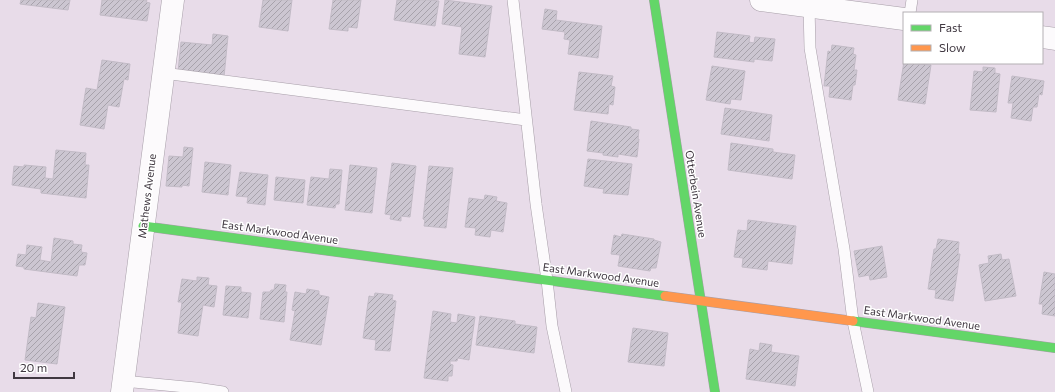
<svg xmlns="http://www.w3.org/2000/svg" width="1055" height="392" viewBox="0 0 1055 392" font-family="Commissioner,sans-serif">
	<defs>
		<pattern id="building-hatch" width="6" height="6" patternUnits="userSpaceOnUse"><rect width="6" height="6" fill="#ccc6d1"/><path d="M-1 1l2-2M0 6l6-6M5 7l2-2" fill="none" stroke="#a7a2ab"/></pattern>
	</defs>
	<rect width="100%" height="100%" fill="#e8dce9"/>
	<!-- building -->
	<path fill="url(#building-hatch)" stroke="#c2bbc6" d="M 21,0 L 70,0 L 68,10 L 20,4 Z
		M 102,0 L 147,0 L 146,2 L 150,3 L 147,21 L 100,15 Z
		M 263,0 L 292,0 L 288,31 L 259,27 Z
		M 333,0 L 361,0 L 357,28 L 348,27 L 348,31 L 329,29 Z
		M 397,0 L 429,0 L 439,1 L 435,26 L 394,20 Z
		M 445,0 L 492,6 L 485,57 L 459,54 L 462,27 L 442,24 Z
		M 545,9 L 557,11 L 556,20 L 602,26 L 598,58 L 568,54 L 570,40 L 564,39 L 565,32 L 542,29 Z
		M 717,32 L 750,36 L 749,42 L 754,43 L 755,37 L 775,39 L 772,61 L 754,59 L 754,62 L 714,57 Z
		M 213,34 L 228,36 L 224,77 L 178,72 L 181,42 L 212,45 Z
		M 832,45 L 854,48 L 853,54 L 856,55 L 854,70 L 857,70 L 855,85 L 853,85 L 851,100 L 829,97 L 830,86 L 824,86 L 828,51 L 831,52 Z
		M 102,60 L 130,64 L 128,80 L 124,79 L 119,107 L 108,105 L 104,129 L 80,125 L 86,88 L 97,90 Z
		M 904,61 L 904,63 L 931,65 L 925,104 L 898,100 Z
		M 712,66 L 745,71 L 741,100 L 731,99 L 730,104 L 706,100 Z
		M 983,67 L 995,68 L 995,73 L 1000,74 L 996,112 L 970,110 L 974,71 L 983,72 Z
		M 579,72 L 613,76 L 611,86 L 615,87 L 613,105 L 609,104 L 608,114 L 574,110 Z
		M 1012,76 L 1044,81 L 1042,95 L 1039,94 L 1037,107 L 1033,107 L 1031,121 L 1011,118 L 1013,103 L 1008,103 Z
		M 725,108 L 772,115 L 769,141 L 721,134 Z
		M 591,121 L 631,127 L 631,129 L 639,130 L 638,139 L 639,139 L 637,157 L 618,154 L 618,157 L 603,155 L 603,153 L 587,151 Z
		M 731,143 L 773,149 L 773,152 L 795,155 L 792,179 L 728,170 Z
		M 184,147 L 193,148 L 189,186 L 182,185 L 182,187 L 166,186 L 169,156 L 183,157 Z
		M 56,150 L 86,153 L 85,165 L 89,165 L 86,198 L 41,193 L 41,189 L 12,185 L 14,166 L 24,167 L 24,165 L 46,167 L 45,178 L 53,179 Z
		M 588,159 L 632,164 L 628,195 L 603,193 L 604,189 L 584,186 Z
		M 205,162 L 231,165 L 228,195 L 202,192 Z
		M 392,163 L 416,166 L 410,217 L 401,216 L 401,221 L 390,219 L 391,215 L 385,214 Z
		M 350,165 L 377,168 L 372,213 L 345,210 Z
		M 429,166 L 453,168 L 446,228 L 424,226 L 425,220 L 423,219 Z
		M 330,169 L 342,170 L 339,204 L 336,204 L 335,208 L 307,205 L 311,177 L 329,179 Z
		M 240,172 L 268,175 L 265,205 L 247,203 L 248,197 L 236,196 Z
		M 276,177 L 305,180 L 303,203 L 274,200 Z
		M 485,195 L 497,197 L 496,201 L 507,203 L 503,232 L 491,230 L 490,237 L 475,235 L 476,228 L 465,227 L 469,198 L 484,200 Z
		M 748,220 L 796,226 L 792,264 L 768,261 L 767,270 L 742,267 L 743,258 L 734,257 L 738,230 L 747,231 Z
		M 622,234 L 654,239 L 654,240 L 661,242 L 656,268 L 651,268 L 650,271 L 618,266 L 620,255 L 611,254 L 614,235 L 621,237 Z
		M 54,238 L 73,241 L 73,244 L 82,245 L 81,252 L 87,253 L 85,265 L 79,265 L 77,276 L 24,269 L 24,267 L 16,266 L 18,254 L 26,255 L 27,245 L 42,247 L 40,260 L 51,262 Z
		M 938,239 L 959,242 L 958,254 L 960,254 L 953,301 L 935,298 L 936,290 L 928,289 L 934,249 L 936,249 Z
		M 882,246 L 887,277 L 870,280 L 869,275 L 859,277 L 854,251 Z
		M 1001,254 L 1002,260 L 1009,259 L 1016,296 L 985,301 L 979,265 L 989,263 L 988,256 Z
		M 1044,272 L 1055,274 L 1055,316 L 1042,314 L 1043,304 L 1039,304 Z
		M 197,277 L 209,278 L 208,285 L 217,286 L 214,307 L 203,305 L 198,336 L 178,333 L 182,302 L 178,302 L 182,279 L 197,281 Z
		M 275,284 L 286,285 L 285,292 L 287,292 L 284,322 L 260,319 L 263,292 L 270,292 L 271,290 L 274,290 Z
		M 226,286 L 241,287 L 241,292 L 251,293 L 248,318 L 223,315 Z
		M 307,289 L 319,291 L 319,295 L 329,297 L 321,345 L 290,340 L 295,311 L 292,310 L 295,292 L 306,294 Z
		M 375,293 L 393,295 L 392,300 L 396,301 L 390,351 L 375,350 L 376,340 L 363,338 L 369,296 L 374,297 Z
		M 38,303 L 65,307 L 57,364 L 25,360 L 31,317 L 36,318 Z
		M 433,311 L 451,314 L 450,322 L 457,323 L 458,314 L 475,317 L 469,360 L 458,358 L 457,361 L 450,361 L 450,364 L 453,365 L 452,376 L 448,376 L 448,381 L 424,378 Z
		M 480,316 L 515,321 L 515,324 L 537,327 L 534,353 L 476,345 Z
		M 633,328 L 668,333 L 664,366 L 628,362 Z
		M 760,343 L 772,345 L 771,352 L 799,356 L 795,386 L 746,379 L 750,349 L 759,351 Z"/>
	<g fill="none" stroke-linecap="round" stroke-linejoin="round">
		<defs>
			<path id="lane" d="M 513,0 L 536,204 L 547,280 L 552,326 L 566,392
				M 809,6 L 810,48 L 844,249 L 853,321 L 868,392
				M 910,13 L 912,0
				M 163,73 L 526,120
				M 123,381 L 196,388 L 223,392"/>
			<path id="street" d="M 761,0 L 904,19
				M 1042,37 L 1055,39
				M 122,392 L 173,0"/>
			<path id="fast" d="M 654,0 L 715,392
				M 143,226 L 665,296
				M 853,321 L 1055,348"/>
			<path id="slow" d="M 665,296 L 853,321"/>
		</defs>
		<!-- lane casing -->
		<use href="#lane" stroke="#a79ea8" stroke-width="12"/>
		<!-- street casing -->
		<use href="#street" stroke="#a79ea8" stroke-width="23"/>
		<!-- fast casing -->
		<use href="#fast" stroke="#a79ea8" stroke-width="10"/>
		<!-- slow casing -->
		<use href="#slow" stroke="#a79ea8" stroke-width="10"/>
		<!-- lane -->
		<use href="#lane" stroke="#fcfafc" stroke-width="11"/>
		<!-- street -->
		<use href="#street" stroke="#fcfafc" stroke-width="22"/>
		<!-- fast -->
		<use href="#fast" stroke="#63d668" stroke-width="9"/>
		<!-- slow -->
		<use href="#slow" stroke="#ff974d" stroke-width="9"/>
	</g>
	<g text-anchor="middle" stroke-width="3" stroke-linejoin="round" paint-order="stroke">
		<!-- street labels -->
		<g font-size="11" fill="#403841" stroke="#fff">
			<text transform="translate(696 194) rotate(81)" y="4">Otterbein Avenue</text>
			<text transform="translate(147 196) rotate(-83)" y="4">Mathews Avenue</text>
			<text transform="translate(280 232) rotate(8)" y="4">East Markwood Avenue</text>
			<text transform="translate(601 275) rotate(8)" y="4">East Markwood Avenue</text>
			<text transform="translate(922 318) rotate(8)" y="4">East Markwood Avenue</text>
		</g>
	</g>
	<!-- legend -->
	<rect x="903" y="12" width="140" height="52" fill="#ffffff" stroke="#b3afb3"/>
	<rect x="911" y="25" width="20" height="6" fill="#63d668" stroke="#b3afb3"/>
	<text x="939" y="32" font-size="12" fill="#403841">Fast</text>
	<rect x="911" y="45" width="20" height="6" fill="#ff974d" stroke="#b3afb3"/>
	<text x="939" y="52" font-size="12" fill="#403841">Slow</text>
	<!-- scale -->
	<path d="M14 372v6h60v-6" fill="none" stroke="#403841" stroke-width="2"/>
	<text x="20" y="372" font-size="12" fill="#403841" stroke="#ffffff" stroke-width="3" paint-order="stroke">20 m</text>
</svg>
